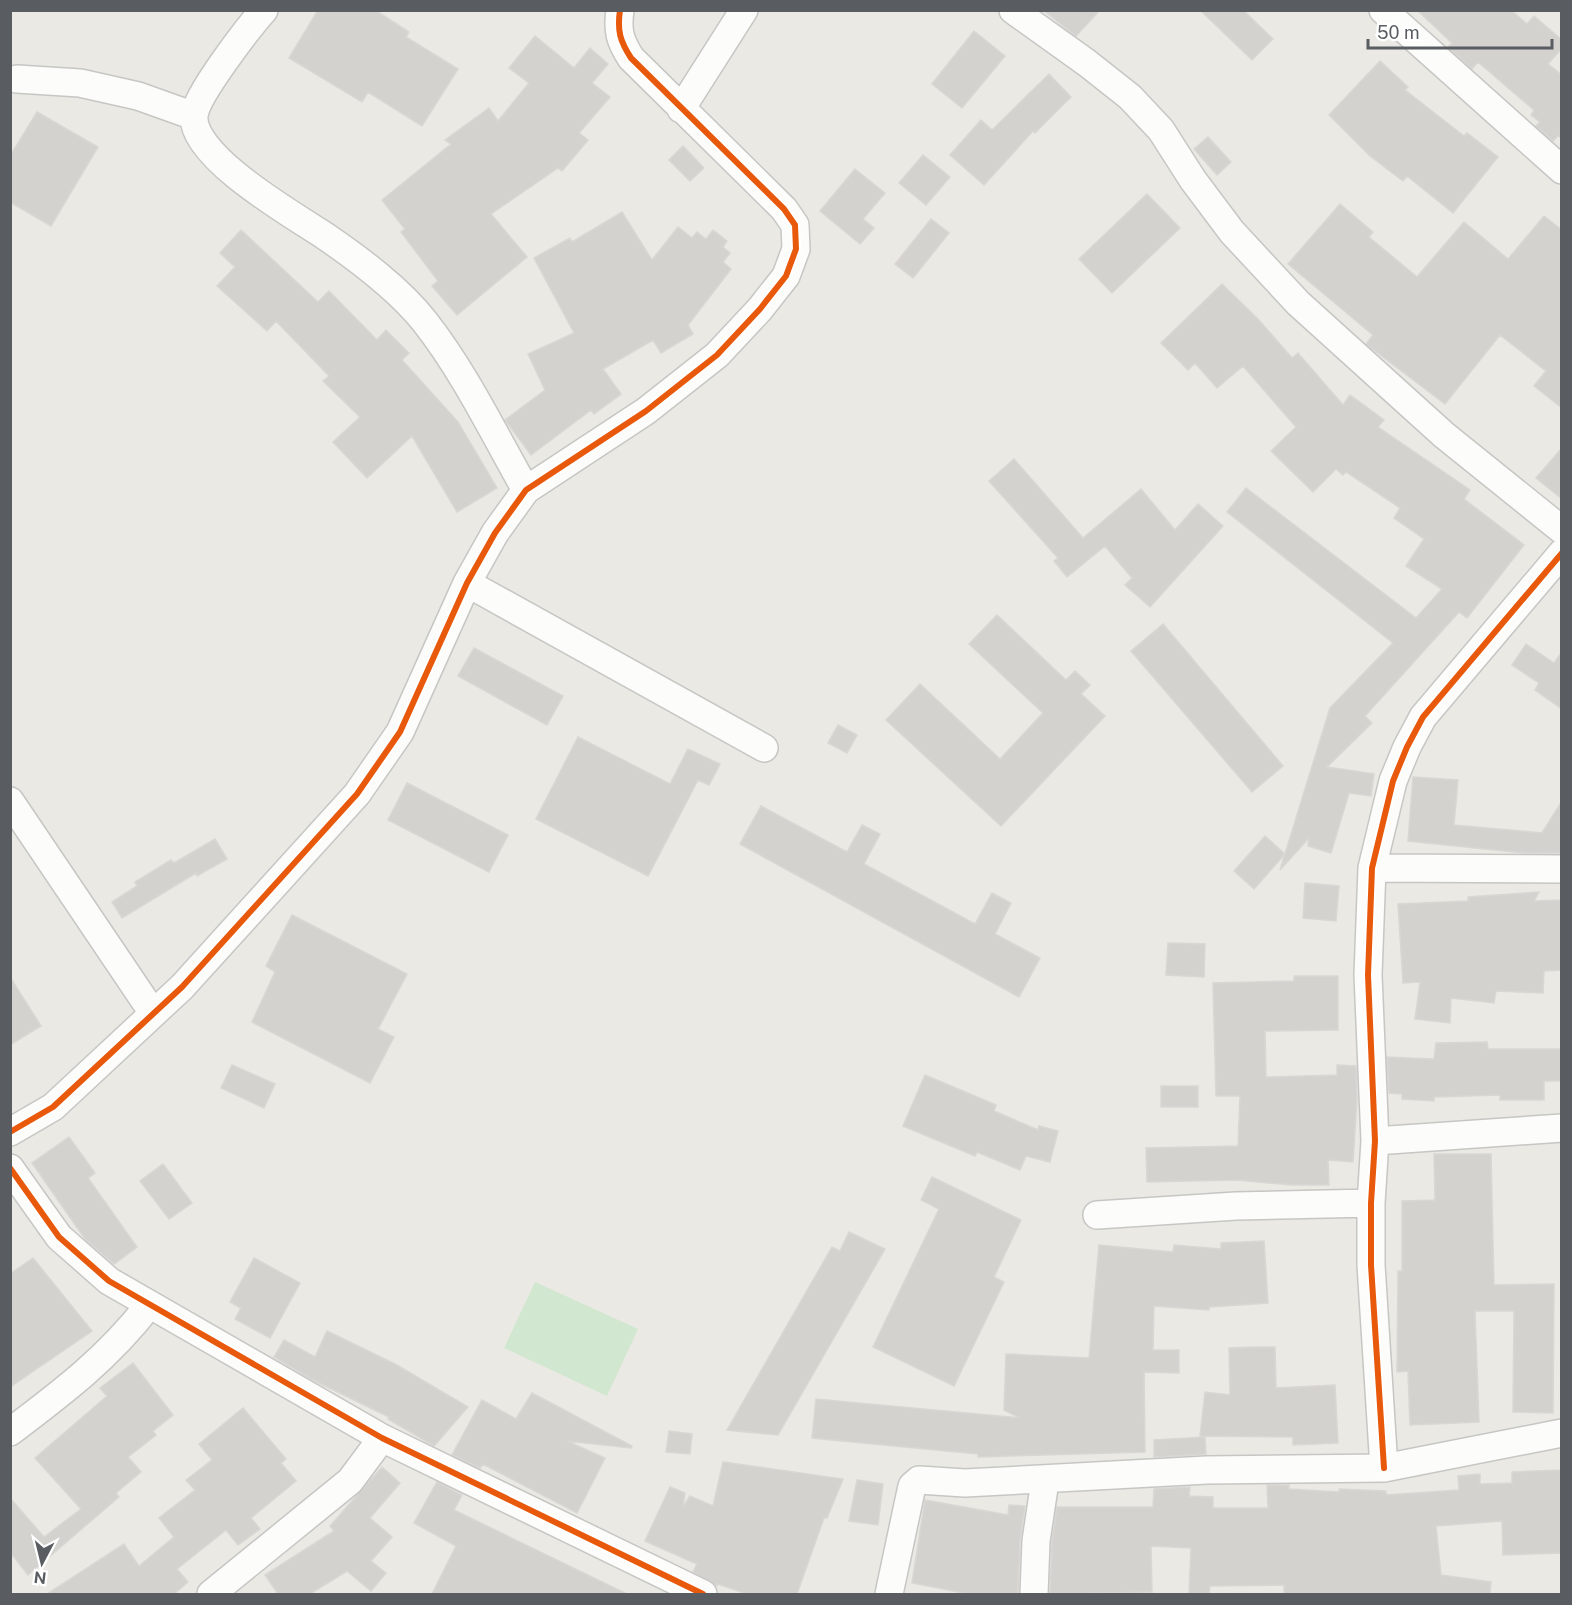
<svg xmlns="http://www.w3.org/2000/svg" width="1572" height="1605" viewBox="0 0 1572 1605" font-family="'Public Sans',sans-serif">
	<rect width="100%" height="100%" fill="#eae9e4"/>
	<!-- pitch -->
	<path fill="#d1e7cf" d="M 535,1282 L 638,1329 L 607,1396 L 504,1348 Z"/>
	<!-- building -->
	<path fill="#d4d2cf" stroke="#d9d7d3" stroke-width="1.5" d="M 318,10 L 375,10 L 409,32 L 406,37 L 458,69 L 422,126 L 368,92 L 362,102 L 289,58 Z
		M 1043,10 L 1100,10 L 1076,36 Z
		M 1200,10 L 1243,10 L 1273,39 L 1252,60 Z
		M 1417,10 L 1511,10 L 1527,24 L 1534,16 L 1562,40 L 1562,48 L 1548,64 L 1562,75 L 1562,138 L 1558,136 L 1553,141 L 1536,126 L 1540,122 L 1531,115 L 1534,110 L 1478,62 L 1472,69 L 1448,47 L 1452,43 Z
		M 974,31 L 1005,56 L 962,108 L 932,84 Z
		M 535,36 L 574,68 L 590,48 L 608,64 L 592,83 L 610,97 L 579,133 L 588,140 L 562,171 L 558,168 L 491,214 L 527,257 L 457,315 L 432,286 L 438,281 L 401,232 L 405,229 L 382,200 L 451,144 L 445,140 L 489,108 L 498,121 L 529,83 L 509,68 Z
		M 1380,61 L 1408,87 L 1405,90 L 1464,136 L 1467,133 L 1498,157 L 1453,213 L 1407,176 L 1403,181 L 1370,156 L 1329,115 Z
		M 1049,74 L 1071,97 L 1035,133 L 1033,131 L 984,185 L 950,155 L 981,120 L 992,130 Z
		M 37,112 L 98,147 L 51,226 L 10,202 L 10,156 Z
		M 1208,137 L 1231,162 L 1217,175 L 1194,149 Z
		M 683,146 L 704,168 L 690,181 L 669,160 Z
		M 923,155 L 950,177 L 926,205 L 899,183 Z
		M 855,169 L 885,193 L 863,219 L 874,228 L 860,244 L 820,211 Z
		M 1147,194 L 1180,228 L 1112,293 L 1079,259 Z
		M 1340,204 L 1373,232 L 1369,237 L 1417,277 L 1464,222 L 1508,259 L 1544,216 L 1562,230 L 1562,408 L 1534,386 L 1546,371 L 1500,335 L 1445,404 L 1366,344 L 1373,335 L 1288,264 Z
		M 622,212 L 652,260 L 678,227 L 692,238 L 697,232 L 706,239 L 713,230 L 727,241 L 723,247 L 730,253 L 723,262 L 731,269 L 688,325 L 693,334 L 661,353 L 653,340 L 603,369 L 621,394 L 594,414 L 591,410 L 531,455 L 505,420 L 545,390 L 528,354 L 574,333 L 534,258 L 570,238 L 572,242 Z
		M 931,219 L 949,233 L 913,278 L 895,264 Z
		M 241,230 L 318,302 L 329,291 L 377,340 L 386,330 L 409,353 L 402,360 L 458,422 L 497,488 L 457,512 L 412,436 L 367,478 L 333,442 L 360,417 L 323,381 L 329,376 L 276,321 L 267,331 L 217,286 L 235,267 L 220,253 Z
		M 1222,284 L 1258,319 L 1292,358 L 1298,353 L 1343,405 L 1350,395 L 1384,420 L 1378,427 L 1470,490 L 1464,499 L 1524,545 L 1467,618 L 1459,612 L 1365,716 L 1372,723 L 1327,767 L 1374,774 L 1371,796 L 1349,793 L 1331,853 L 1308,846 L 1309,838 L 1280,870 L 1330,708 L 1393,643 L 1227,512 L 1246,488 L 1416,618 L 1442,589 L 1406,566 L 1424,539 L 1394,518 L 1400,508 L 1346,472 L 1343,475 L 1336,469 L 1313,492 L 1271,451 L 1296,427 L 1243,366 L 1217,388 L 1195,363 L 1188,370 L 1161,343 Z
		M 1562,448 L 1562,499 L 1536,478 Z
		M 1014,459 L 1083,538 L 1141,489 L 1175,530 L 1198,504 L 1223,526 L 1150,607 L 1125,585 L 1132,578 L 1105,546 L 1067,577 L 1054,561 L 1058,558 L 989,481 Z
		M 997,615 L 1066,680 L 1075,671 L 1090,685 L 1081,694 L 1105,716 L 1001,826 L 886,720 L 920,684 L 1000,759 L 1043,713 L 969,644 Z
		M 1163,624 L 1283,766 L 1252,792 L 1131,651 Z
		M 1526,644 L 1554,663 L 1562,652 L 1562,709 L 1535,690 L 1539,683 L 1512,665 Z
		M 474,648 L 563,696 L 547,725 L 458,676 Z
		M 838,725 L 857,735 L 847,753 L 828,743 Z
		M 578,737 L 670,784 L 688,749 L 720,764 L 709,785 L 698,780 L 648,876 L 536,819 Z
		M 1413,777 L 1458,780 L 1454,825 L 1542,833 L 1562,801 L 1562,853 L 1524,853 L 1408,841 Z
		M 407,783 L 508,835 L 489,872 L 388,820 Z
		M 761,806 L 847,852 L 862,825 L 880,834 L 864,864 L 975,924 L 992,893 L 1011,903 L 995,934 L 1040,958 L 1019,997 L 740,844 Z
		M 1265,836 L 1285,854 L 1254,889 L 1234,871 Z
		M 215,839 L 227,859 L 197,876 L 196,873 L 122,918 L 112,902 L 137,886 L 135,882 L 171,860 L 174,863 Z
		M 1305,883 L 1339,886 L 1336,921 L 1303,918 Z
		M 1539,892 L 1534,901 L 1562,900 L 1562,970 L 1544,971 L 1543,993 L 1496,991 L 1494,1003 L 1451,998 L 1450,1023 L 1415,1019 L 1420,982 L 1403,983 L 1398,904 L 1468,901 L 1468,897 Z
		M 292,915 L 407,974 L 378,1029 L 394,1037 L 370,1083 L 252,1022 L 275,972 L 266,966 Z
		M 1168,943 L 1205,944 L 1204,977 L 1166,975 Z
		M 1294,976 L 1338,976 L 1338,1030 L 1265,1031 L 1266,1077 L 1337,1075 L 1337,1065 L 1356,1066 L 1357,1099 L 1353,1162 L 1328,1160 L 1329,1185 L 1292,1185 L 1237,1180 L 1147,1182 L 1146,1148 L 1238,1146 L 1240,1096 L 1216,1096 L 1213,983 L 1294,981 Z
		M 10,977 L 41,1026 L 10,1045 Z
		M 1487,1042 L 1488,1049 L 1562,1049 L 1562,1081 L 1544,1081 L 1544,1100 L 1500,1100 L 1500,1095 L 1434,1097 L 1434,1101 L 1402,1099 L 1402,1094 L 1389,1093 L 1387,1057 L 1434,1059 L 1436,1043 Z
		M 232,1065 L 275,1084 L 264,1108 L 221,1088 Z
		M 925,1075 L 996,1105 L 994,1111 L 1038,1130 L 1039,1126 L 1058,1131 L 1050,1162 L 1026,1156 L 1020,1170 L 977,1152 L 975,1156 L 903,1126 Z
		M 1161,1086 L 1198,1086 L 1198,1107 L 1161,1107 Z
		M 69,1137 L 95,1173 L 88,1178 L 137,1247 L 114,1264 L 85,1239 L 32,1163 Z
		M 1434,1154 L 1491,1154 L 1494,1285 L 1554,1284 L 1553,1413 L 1513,1412 L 1514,1311 L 1475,1311 L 1479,1422 L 1410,1425 L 1408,1371 L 1397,1372 L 1398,1271 L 1402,1271 L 1402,1201 L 1435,1200 Z
		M 163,1164 L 192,1203 L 169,1219 L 140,1181 Z
		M 932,1177 L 1021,1220 L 994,1277 L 1004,1282 L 954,1386 L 873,1347 L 939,1209 L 921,1200 Z
		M 849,1232 L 885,1249 L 778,1435 L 727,1430 L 832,1247 L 840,1251 Z
		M 1264,1241 L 1268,1303 L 1209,1307 L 1209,1310 L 1154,1306 L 1153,1350 L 1179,1350 L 1179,1373 L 1144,1372 L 1145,1452 L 978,1457 L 978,1454 L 812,1438 L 816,1399 L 1020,1418 L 1004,1410 L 1006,1354 L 1089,1358 L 1099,1245 L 1173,1252 L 1174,1245 L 1221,1249 L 1221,1243 Z
		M 33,1258 L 92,1331 L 10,1387 L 10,1274 Z
		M 254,1258 L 300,1283 L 270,1338 L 235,1319 L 241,1308 L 230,1302 Z
		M 327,1331 L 395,1364 L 468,1407 L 434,1446 L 388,1419 L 389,1417 L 313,1380 L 274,1357 L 284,1340 L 315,1357 Z
		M 1254,1347 L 1275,1347 L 1276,1388 L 1335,1385 L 1338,1443 L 1293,1445 L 1293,1437 L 1200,1436 L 1205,1392 L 1230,1395 L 1229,1348 Z
		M 133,1363 L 173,1415 L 153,1431 L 156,1435 L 128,1457 L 141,1472 L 116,1493 L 119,1497 L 28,1575 L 10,1552 L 10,1498 L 44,1537 L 81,1509 L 35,1458 L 107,1396 L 100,1388 Z
		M 532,1393 L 632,1446 L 631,1448 L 567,1441 L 605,1458 L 577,1513 L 483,1464 L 480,1468 L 452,1455 L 482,1400 L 516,1419 Z
		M 243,1408 L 286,1459 L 281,1463 L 296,1481 L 251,1518 L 260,1529 L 238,1545 L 226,1530 L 177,1569 L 188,1582 L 174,1594 L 47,1594 L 124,1544 L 139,1566 L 174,1537 L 159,1518 L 195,1490 L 186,1480 L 212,1460 L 199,1444 Z
		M 669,1431 L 692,1434 L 690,1454 L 666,1452 Z
		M 1205,1437 L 1206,1454 L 1154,1457 L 1154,1440 Z
		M 723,1462 L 843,1479 L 827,1518 L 824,1518 L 797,1594 L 747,1594 L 718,1584 L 717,1586 L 693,1572 L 697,1564 L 645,1541 L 670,1487 L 685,1493 L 683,1507 L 690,1496 L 713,1506 Z
		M 382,1467 L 400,1483 L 370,1518 L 392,1537 L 371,1561 L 386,1573 L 371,1591 L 347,1571 L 310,1594 L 278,1594 L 265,1575 L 334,1531 L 330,1526 Z
		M 1562,1470 L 1562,1553 L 1503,1555 L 1502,1521 L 1436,1526 L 1441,1575 L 1491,1582 L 1490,1594 L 1284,1594 L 1284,1585 L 1210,1586 L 1209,1594 L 1189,1594 L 1191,1548 L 1151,1546 L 1152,1592 L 1050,1594 L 1052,1542 L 1057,1507 L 1153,1507 L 1154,1489 L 1190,1487 L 1189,1496 L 1213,1497 L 1213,1508 L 1268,1508 L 1267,1485 L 1289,1485 L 1289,1489 L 1339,1492 L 1339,1489 L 1386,1491 L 1386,1495 L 1459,1490 L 1458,1476 L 1480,1474 L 1480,1484 L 1512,1483 L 1512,1472 Z
		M 857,1480 L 883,1484 L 878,1525 L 849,1521 Z
		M 437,1482 L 462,1495 L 454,1510 L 627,1594 L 432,1594 L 456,1546 L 414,1523 Z
		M 925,1500 L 1008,1515 L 1009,1505 L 1025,1506 L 1020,1540 L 1018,1594 L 969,1594 L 912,1583 Z"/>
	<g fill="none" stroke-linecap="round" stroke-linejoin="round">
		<defs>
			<path id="street" d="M 264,10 C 249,27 196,95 194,116 C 191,157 295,216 325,236 C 360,260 399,289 425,322 C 465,373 494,434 526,490
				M 1013,10 L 1087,63 L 1130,97 L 1161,130 L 1193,180 L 1232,232 L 1298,303 L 1444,435 L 1562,530
				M 1383,10 L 1562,170
				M 17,79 L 80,83 L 138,96 L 194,116
				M 681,109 L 744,10
				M 467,583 L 764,748
				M 10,801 L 153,1013
				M 1372,868 L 1562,869
				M 10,1132 L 53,1107 L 182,987 L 357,794 L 400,732 L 467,583 L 495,533 L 526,490 L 646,411 L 717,355 L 760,309 L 786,276 L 796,249 L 795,225 L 784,209 L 631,58 C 620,41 617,31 620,10
				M 1375,1141 L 1562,1128
				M 10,1168 L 59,1237 L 109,1281 L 382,1438 L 703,1594
				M 1097,1215 L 1236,1206 L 1371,1203
				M 10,1432 C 63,1392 108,1358 149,1305
				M 1384,1468 L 1371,1265 L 1371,1203 L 1375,1141 L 1368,975 L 1372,868 L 1393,781 L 1407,747 L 1423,717 L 1562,553
				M 211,1594 L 350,1481 L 382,1438
				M 889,1594 L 912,1486 L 919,1480 L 965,1483 L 1207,1470 L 1384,1468 L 1562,1433
				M 1034,1594 L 1036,1541 L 1045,1481"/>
		</defs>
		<!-- street casing -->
		<use href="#street" stroke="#c6c6c4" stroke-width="30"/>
		<!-- street -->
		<use href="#street" stroke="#fcfcfb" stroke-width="27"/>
		<defs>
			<path id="cycleway" d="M 10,1132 L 53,1107 L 182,987 L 357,794 L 400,732 L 467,583 L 495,533 L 526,490 L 646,411 L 717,355 L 760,309 L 786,276 L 796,249 L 795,225 L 784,209 L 631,58 C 620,41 617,31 620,10
				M 10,1168 L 59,1237 L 109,1281 L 382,1438 L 703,1594
				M 1384,1468 L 1371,1265 L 1371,1203 L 1375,1141 L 1368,975 L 1372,868 L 1393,781 L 1407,747 L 1423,717 L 1562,553"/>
		</defs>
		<!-- cycleway casing -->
		<use href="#cycleway" stroke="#fff" stroke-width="10"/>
		<!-- cycleway -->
		<use href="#cycleway" stroke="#e8590c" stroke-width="6"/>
	</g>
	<!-- border -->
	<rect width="1572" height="1605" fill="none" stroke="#595d62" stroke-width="24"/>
	<!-- north arrow -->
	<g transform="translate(42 1563) rotate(187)" stroke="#ffffff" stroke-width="4.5" paint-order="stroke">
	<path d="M0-4.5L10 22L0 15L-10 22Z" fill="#595d62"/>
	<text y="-9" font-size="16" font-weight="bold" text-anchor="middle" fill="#595d62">N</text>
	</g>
	<!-- scale -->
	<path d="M1368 39v9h184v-9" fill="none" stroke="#595d62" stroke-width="3"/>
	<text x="1377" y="39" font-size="18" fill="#595d62" stroke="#ffffff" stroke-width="4.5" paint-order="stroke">50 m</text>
</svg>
